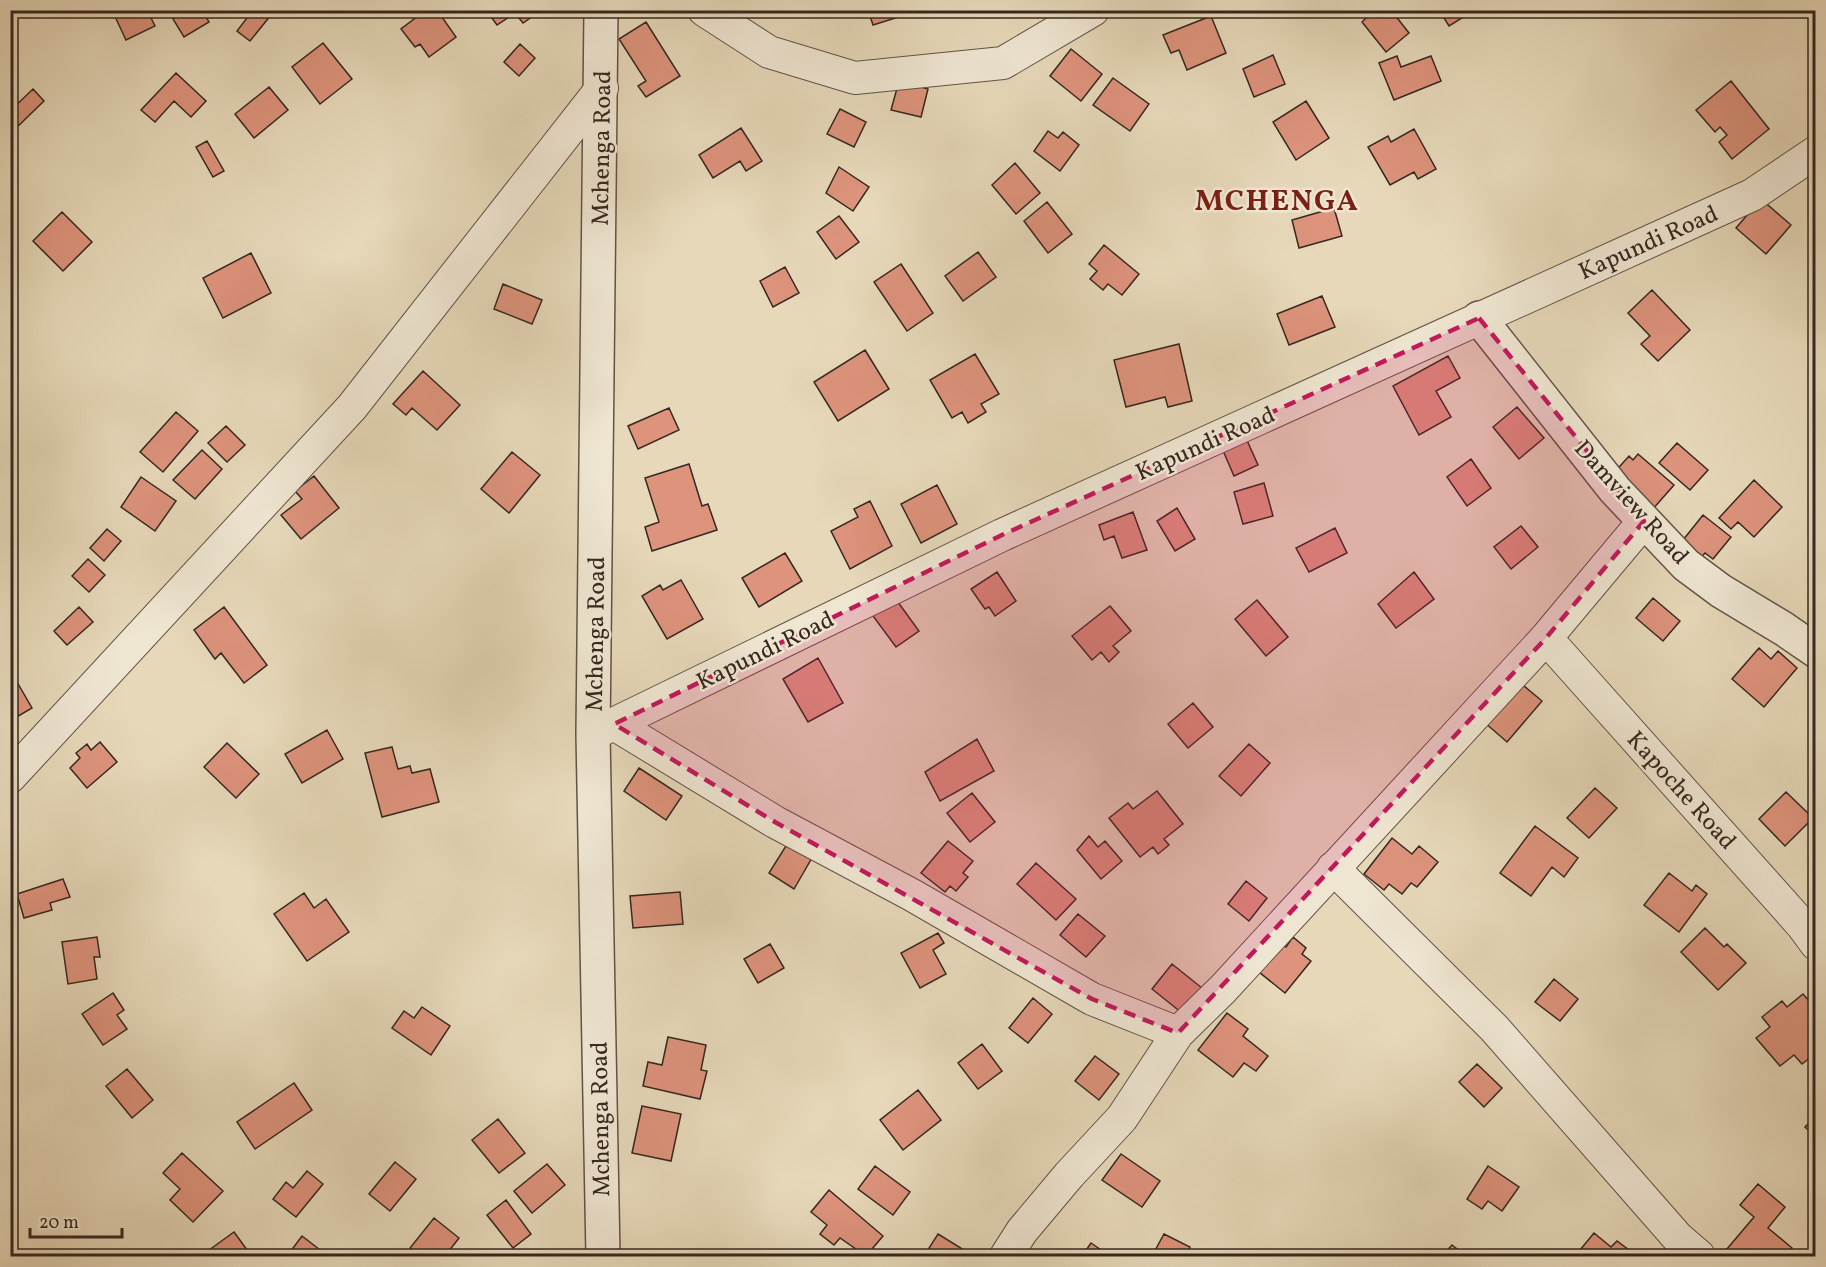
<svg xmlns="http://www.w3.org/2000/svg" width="1826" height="1267" viewBox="0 0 1826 1267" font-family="Vollkorn,serif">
	<rect width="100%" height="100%" fill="#e6d8b9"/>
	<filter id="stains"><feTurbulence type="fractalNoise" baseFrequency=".00333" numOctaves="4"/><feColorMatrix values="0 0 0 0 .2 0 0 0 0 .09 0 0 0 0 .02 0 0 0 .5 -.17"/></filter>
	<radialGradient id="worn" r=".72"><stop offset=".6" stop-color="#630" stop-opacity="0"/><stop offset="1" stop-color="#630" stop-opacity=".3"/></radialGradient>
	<!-- building -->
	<path fill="#dd937c" stroke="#362720" stroke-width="1.5" d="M 112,10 L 147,10 L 155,26 L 126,40 Z
		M 185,10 L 202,10 L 209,22 L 184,37 L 173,19 Z
		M 253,10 L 265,10 L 271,15 L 250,41 L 237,31 Z
		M 426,10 L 437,10 L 456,37 L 429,57 L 420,44 L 415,47 L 401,29 Z
		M 486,10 L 534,10 L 536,14 L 523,23 L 515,13 L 497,25 Z
		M 868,10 L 904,10 L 905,15 L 873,25 Z
		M 1374,10 L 1391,10 L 1409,33 L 1386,52 L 1362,22 Z
		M 1439,10 L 1475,10 L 1449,26 Z
		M 1211,16 L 1226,53 L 1187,70 L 1179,50 L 1171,53 L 1163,35 Z
		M 646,22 L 680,76 L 646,97 L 638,86 L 646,81 L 619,39 Z
		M 323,43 L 352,79 L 320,104 L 292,67 Z
		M 520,44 L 535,58 L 519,76 L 504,62 Z
		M 1071,49 L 1102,74 L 1081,101 L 1050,76 Z
		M 1273,55 L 1285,84 L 1254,97 L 1243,69 Z
		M 1397,56 L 1401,67 L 1431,56 L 1441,81 L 1394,100 L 1379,63 Z
		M 176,73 L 206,101 L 191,117 L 174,101 L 155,122 L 141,110 Z
		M 1113,78 L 1149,104 L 1130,131 L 1093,105 Z
		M 899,81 L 928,89 L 921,117 L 891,110 Z
		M 1731,81 L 1769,129 L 1732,159 L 1719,142 L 1727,135 L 1720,127 L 1715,132 L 1696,110 Z
		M 269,87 L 288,110 L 254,138 L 235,114 Z
		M 33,89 L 44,101 L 14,130 L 10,127 L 10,111 Z
		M 1306,101 L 1329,138 L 1296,160 L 1273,122 Z
		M 840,109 L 866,122 L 854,147 L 827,134 Z
		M 741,128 L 762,161 L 746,171 L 740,161 L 713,178 L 699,155 Z
		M 1414,129 L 1436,169 L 1418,179 L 1414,172 L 1390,185 L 1368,147 L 1388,136 L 1391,142 Z
		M 1048,131 L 1058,138 L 1063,132 L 1079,145 L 1060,171 L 1034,151 Z
		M 207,141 L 224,171 L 213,177 L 196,147 Z
		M 1015,163 L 1040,193 L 1016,214 L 992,185 Z
		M 839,167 L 869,187 L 853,211 L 826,193 Z
		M 1761,199 L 1791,225 L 1766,254 L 1736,228 Z
		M 1047,202 L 1072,234 L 1048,253 L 1024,221 Z
		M 1334,208 L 1342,236 L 1299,248 L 1292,220 Z
		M 62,212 L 92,242 L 63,271 L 33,241 Z
		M 839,216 L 859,242 L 836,259 L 817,232 Z
		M 1104,245 L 1139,274 L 1122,295 L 1108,284 L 1103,290 L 1090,279 L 1097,271 L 1089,264 Z
		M 978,252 L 996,277 L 963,301 L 945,276 Z
		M 251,253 L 271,293 L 223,318 L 203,278 Z
		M 901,264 L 933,313 L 907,331 L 874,282 Z
		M 785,267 L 799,293 L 773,307 L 760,281 Z
		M 503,284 L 542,300 L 532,324 L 494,309 Z
		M 1652,290 L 1690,330 L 1658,361 L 1641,344 L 1650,336 L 1628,313 Z
		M 1322,296 L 1335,327 L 1289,345 L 1277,314 Z
		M 1179,344 L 1192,401 L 1168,407 L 1165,397 L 1126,407 L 1114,360 Z
		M 865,350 L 889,389 L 838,421 L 814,382 Z
		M 975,354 L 999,394 L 981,404 L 986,412 L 968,423 L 962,412 L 952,418 L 930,380 Z
		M 1448,356 L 1460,378 L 1436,391 L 1451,417 L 1419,435 L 1393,386 Z
		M 423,371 L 460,405 L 437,430 L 412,408 L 406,415 L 393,404 Z
		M 1517,407 L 1544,438 L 1519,459 L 1493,427 Z
		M 669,408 L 679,430 L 638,449 L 628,426 Z
		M 176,412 L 198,431 L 163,472 L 140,452 Z
		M 226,426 L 245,445 L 227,462 L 208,443 Z
		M 1245,436 L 1258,465 L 1234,476 L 1221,446 Z
		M 1677,443 L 1708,470 L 1690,490 L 1659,463 Z
		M 202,450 L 222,469 L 195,499 L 173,480 Z
		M 512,452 L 540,475 L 509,513 L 481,489 Z
		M 1638,454 L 1674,485 L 1652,510 L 1612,475 L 1629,456 L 1633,460 Z
		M 1471,459 L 1491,488 L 1467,506 L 1447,477 Z
		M 689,464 L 702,506 L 708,504 L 717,530 L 652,551 L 645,527 L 659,522 L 645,478 Z
		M 314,476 L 339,508 L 301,539 L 281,515 L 302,499 L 295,491 Z
		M 141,477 L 176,501 L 155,531 L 121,507 Z
		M 1754,480 L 1782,507 L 1754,537 L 1738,522 L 1731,529 L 1719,518 Z
		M 1264,483 L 1273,516 L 1243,524 L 1234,492 Z
		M 937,485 L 957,524 L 921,543 L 901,504 Z
		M 870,501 L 892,546 L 850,569 L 831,531 L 858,517 L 854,509 Z
		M 1177,508 L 1195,539 L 1175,551 L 1157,521 Z
		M 1133,512 L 1147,550 L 1122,558 L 1114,536 L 1104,540 L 1099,525 Z
		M 1703,515 L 1731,537 L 1713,559 L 1705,553 L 1698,561 L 1679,545 Z
		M 1521,526 L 1538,547 L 1511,569 L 1494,547 Z
		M 1335,528 L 1347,553 L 1309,572 L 1296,548 Z
		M 107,529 L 121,541 L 104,561 L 90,548 Z
		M 785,553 L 802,581 L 759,607 L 742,578 Z
		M 88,559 L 105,575 L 89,592 L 72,576 Z
		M 997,572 L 1016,601 L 995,616 L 989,607 L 985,609 L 971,589 Z
		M 1414,572 L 1434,599 L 1396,628 L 1378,604 Z
		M 681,580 L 703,619 L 667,639 L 642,596 L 660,585 L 663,590 Z
		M 895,598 L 919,631 L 896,647 L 873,616 Z
		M 1653,598 L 1680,621 L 1663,641 L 1636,618 Z
		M 1257,600 L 1288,637 L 1266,656 L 1235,619 Z
		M 1110,606 L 1131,631 L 1113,646 L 1119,652 L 1109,662 L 1101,652 L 1092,660 L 1072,636 Z
		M 79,607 L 93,622 L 67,645 L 54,631 Z
		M 224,607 L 267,665 L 244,683 L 221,653 L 215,659 L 194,630 Z
		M 1759,648 L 1771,659 L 1778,651 L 1797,668 L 1764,707 L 1732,679 Z
		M 818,658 L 843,703 L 808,722 L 783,679 Z
		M 1518,681 L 1542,701 L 1507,742 L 1484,722 Z
		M 17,682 L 32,708 L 10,721 L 10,686 Z
		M 1193,703 L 1213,727 L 1188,748 L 1168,724 Z
		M 327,730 L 343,759 L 302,783 L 285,754 Z
		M 977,739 L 994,771 L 940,801 L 925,772 Z
		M 100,742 L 117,762 L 87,788 L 70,768 L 80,758 L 76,753 L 87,744 L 91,750 Z
		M 227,743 L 259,774 L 236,798 L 204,767 Z
		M 1249,744 L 1270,763 L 1241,796 L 1219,776 Z
		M 392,747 L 398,769 L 410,766 L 412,773 L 430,769 L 439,802 L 382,817 L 365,753 Z
		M 639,768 L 682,796 L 666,820 L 624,791 Z
		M 1595,788 L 1617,808 L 1589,838 L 1567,818 Z
		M 1157,791 L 1183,824 L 1164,839 L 1169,845 L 1158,854 L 1153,847 L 1140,857 L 1109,818 L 1128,803 L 1133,809 Z
		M 1786,792 L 1813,818 L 1785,846 L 1759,819 Z
		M 972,793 L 995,822 L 970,842 L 947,813 Z
		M 1535,826 L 1578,858 L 1564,877 L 1552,867 L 1531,896 L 1500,873 Z
		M 1089,836 L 1098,847 L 1105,841 L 1122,861 L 1101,879 L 1077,850 Z
		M 1392,838 L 1412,854 L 1419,846 L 1438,862 L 1417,887 L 1411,883 L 1402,894 L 1389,884 L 1384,890 L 1364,874 Z
		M 789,841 L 813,856 L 794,889 L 769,873 Z
		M 948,841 L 973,861 L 963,873 L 968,877 L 956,891 L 950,886 L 945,892 L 921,873 Z
		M 1036,863 L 1076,899 L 1056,920 L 1017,884 Z
		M 1669,873 L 1692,891 L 1696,885 L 1707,894 L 1679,932 L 1644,905 Z
		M 63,879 L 70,897 L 50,903 L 52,910 L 24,918 L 17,894 Z
		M 1246,881 L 1267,898 L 1249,921 L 1228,904 Z
		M 680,892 L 683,924 L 633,928 L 630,896 Z
		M 304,893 L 314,908 L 326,899 L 349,932 L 307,961 L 274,914 Z
		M 1078,914 L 1105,936 L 1086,957 L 1060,935 Z
		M 1705,928 L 1724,947 L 1727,944 L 1746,963 L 1718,990 L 1681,952 Z
		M 938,933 L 944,943 L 933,950 L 946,974 L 920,988 L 901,953 Z
		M 97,937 L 100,957 L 94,957 L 97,979 L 68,984 L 62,942 Z
		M 1293,937 L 1306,948 L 1302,954 L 1311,961 L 1285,993 L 1254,968 L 1276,939 L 1286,947 Z
		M 770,944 L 784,968 L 758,983 L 744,959 Z
		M 1172,964 L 1202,988 L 1182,1013 L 1152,989 Z
		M 1554,979 L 1578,999 L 1560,1021 L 1535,1002 Z
		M 113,993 L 124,1010 L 117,1015 L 127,1029 L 103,1045 L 82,1014 Z
		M 1803,994 L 1816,1009 L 1816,1053 L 1802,1064 L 1794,1055 L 1780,1066 L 1756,1038 L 1770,1027 L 1762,1017 L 1782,1001 L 1787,1007 Z
		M 1033,998 L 1052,1014 L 1028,1043 L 1009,1028 Z
		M 422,1007 L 450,1026 L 431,1055 L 392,1028 L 404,1011 L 414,1018 Z
		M 1227,1013 L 1248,1029 L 1243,1036 L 1268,1056 L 1256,1071 L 1244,1063 L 1233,1077 L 1198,1050 Z
		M 668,1037 L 706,1045 L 701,1070 L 707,1071 L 700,1099 L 643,1086 L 648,1062 L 662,1065 Z
		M 982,1044 L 1002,1071 L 978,1089 L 958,1063 Z
		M 1095,1056 L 1119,1074 L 1099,1100 L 1075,1081 Z
		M 1477,1064 L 1502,1088 L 1484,1107 L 1459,1082 Z
		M 127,1069 L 153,1100 L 132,1118 L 106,1086 Z
		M 294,1083 L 312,1110 L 255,1149 L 237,1122 Z
		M 918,1090 L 941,1120 L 903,1150 L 880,1120 Z
		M 642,1106 L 681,1114 L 671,1161 L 632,1153 Z
		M 1816,1116 L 1816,1137 L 1805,1127 Z
		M 498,1119 L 525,1153 L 499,1173 L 472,1140 Z
		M 182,1153 L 223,1191 L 193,1222 L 170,1200 L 180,1189 L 163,1173 Z
		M 1121,1154 L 1160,1181 L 1142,1207 L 1102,1180 Z
		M 395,1162 L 416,1179 L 390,1211 L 369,1194 Z
		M 547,1164 L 565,1185 L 532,1213 L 514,1191 Z
		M 875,1166 L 910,1192 L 893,1215 L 858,1189 Z
		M 1488,1166 L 1519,1187 L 1502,1211 L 1488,1201 L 1482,1209 L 1467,1199 Z
		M 307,1171 L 323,1184 L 296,1217 L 273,1199 L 286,1182 L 293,1188 Z
		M 1758,1184 L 1785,1207 L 1768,1228 L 1792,1248 L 1785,1256 L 1721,1256 L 1754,1217 L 1740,1205 Z
		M 829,1190 L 883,1236 L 866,1256 L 840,1238 L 834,1245 L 820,1234 L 827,1225 L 811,1212 Z
		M 506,1200 L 531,1234 L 513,1248 L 487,1215 Z
		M 434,1218 L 459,1238 L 445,1256 L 421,1256 L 410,1248 Z
		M 234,1232 L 250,1254 L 246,1256 L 208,1256 L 205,1253 Z
		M 1594,1233 L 1611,1247 L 1617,1241 L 1637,1256 L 1575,1256 Z
		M 938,1234 L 964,1250 L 960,1256 L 924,1256 Z
		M 1164,1234 L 1190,1247 L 1186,1256 L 1152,1256 Z
		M 302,1236 L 328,1256 L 287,1256 Z
		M 1091,1243 L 1110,1256 L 1082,1256 Z
		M 1452,1245 L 1466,1256 L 1442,1256 Z"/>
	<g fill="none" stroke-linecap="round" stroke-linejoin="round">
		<defs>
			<path id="minor" d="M 704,10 L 769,52 L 855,78 L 1003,63 L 1093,10
				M 1546,638 L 1802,925 L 1816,944
				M 614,724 L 775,822 L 912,895 L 1092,999 L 1178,1033
				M 593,734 L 1002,535 L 1752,195 L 1816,152
				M 10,777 L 352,407 L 602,88
				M 1333,868 L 1494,1028 L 1678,1238 L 1699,1256
				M 1006,1256 L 1022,1231 L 1069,1175 L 1122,1118 L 1178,1033 L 1223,989 L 1546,638 L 1644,521"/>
			<path id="tertiary" d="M 601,10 L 593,734 L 603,1256
				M 1479,318 L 1615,490 L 1686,565 L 1721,591 L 1784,629 L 1816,651"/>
		</defs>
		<!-- minor casing -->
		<use href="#minor" stroke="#625346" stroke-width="34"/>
		<!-- tertiary casing -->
		<use href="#tertiary" stroke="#625346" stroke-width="36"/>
		<!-- minor -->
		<use href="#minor" stroke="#efe6d2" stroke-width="32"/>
		<!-- tertiary -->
		<use href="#tertiary" stroke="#efe6d2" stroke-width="33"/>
	</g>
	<!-- marked area -->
	<path fill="#c2185b" fill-opacity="0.2" stroke="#c2185b" stroke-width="4.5" stroke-dasharray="12 8" stroke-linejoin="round" d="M 1479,318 L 1644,521 L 1546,638 L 1178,1033 L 1092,999 L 775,822 L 614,724 L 1002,535 Z"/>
	<g text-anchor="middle" stroke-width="5" stroke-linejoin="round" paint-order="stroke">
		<!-- street labels -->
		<g font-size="24" fill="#362720" stroke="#efe6d2">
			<text transform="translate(601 148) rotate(-89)" y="8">Mchenga Road</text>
			<text transform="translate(1648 242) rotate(-24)" y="8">Kapundi Road</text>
			<text transform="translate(1205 443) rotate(-24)" y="8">Kapundi Road</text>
			<text transform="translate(1632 502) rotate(48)" y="8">Damview Road</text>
			<text transform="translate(595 634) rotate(-89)" y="8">Mchenga Road</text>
			<text transform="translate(765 650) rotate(-26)" y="8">Kapundi Road</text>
			<text transform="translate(1682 790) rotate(48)" y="8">Kapoche Road</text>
			<text transform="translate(600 1119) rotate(-91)" y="8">Mchenga Road</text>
		</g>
		<!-- district labels -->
		<g font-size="30" font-weight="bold" letter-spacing="1.5" fill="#7a1f14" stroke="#efe6d2">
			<text x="1277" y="210">MCHENGA</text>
		</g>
	</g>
	<!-- margin -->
	<rect width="1826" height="1267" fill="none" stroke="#e6d8b9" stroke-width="36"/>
	<rect x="12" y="12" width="1802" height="1243" fill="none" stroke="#362720" stroke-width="3"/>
	<rect x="18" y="18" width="1790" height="1231" fill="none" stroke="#362720" stroke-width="1.5"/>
	<!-- scale -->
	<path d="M30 1228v9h92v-9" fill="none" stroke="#362720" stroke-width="3"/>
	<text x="39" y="1228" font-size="18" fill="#362720" stroke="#efe6d2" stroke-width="4.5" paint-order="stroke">20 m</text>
	<rect width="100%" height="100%" filter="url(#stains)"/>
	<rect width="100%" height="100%" fill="url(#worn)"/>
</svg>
